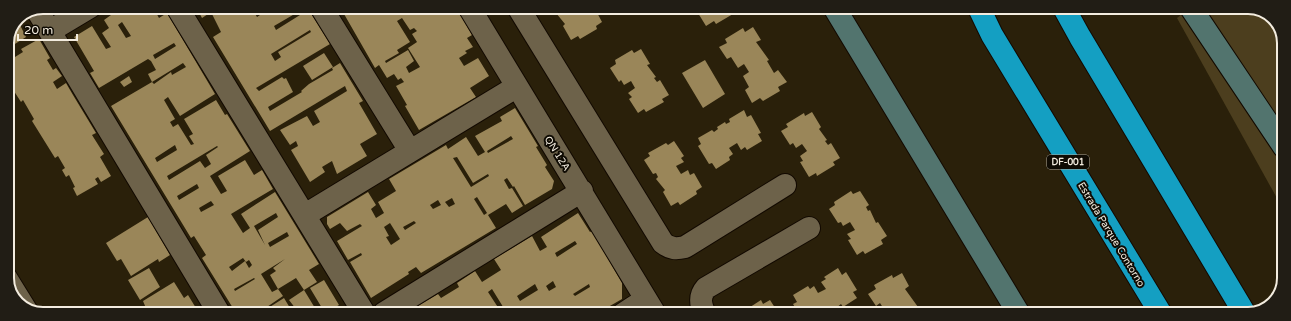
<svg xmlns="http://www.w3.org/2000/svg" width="1291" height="321" viewBox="0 0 1291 321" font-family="'Varela Round',sans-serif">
	<rect width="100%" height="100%" fill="#2a200a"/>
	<!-- green -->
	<path fill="#4c3e1e" d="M 1190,8 L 1255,8 L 1275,19 L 1284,39 L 1283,209 L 1177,18 Z"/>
	<!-- building -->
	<path fill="#9a8659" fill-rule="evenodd" d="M 116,7 L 153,7 L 159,18 L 167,13 L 215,94 L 180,116 L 168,97 L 164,100 L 175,119 L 170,122 L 173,127 L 178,124 L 191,145 L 194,144 L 189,136 L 193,134 L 184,119 L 216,100 L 225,115 L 227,114 L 250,151 L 210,176 L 221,194 L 227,191 L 218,176 L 245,160 L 254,175 L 262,170 L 273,189 L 231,214 L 243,233 L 250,228 L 241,214 L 275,192 L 319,264 L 309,270 L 317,282 L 304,290 L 296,278 L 278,289 L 283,296 L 264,309 L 265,310 L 284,298 L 293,313 L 254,313 L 249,306 L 236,313 L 202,258 L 206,255 L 194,236 L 191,238 L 111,106 L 152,82 L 148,74 L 156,70 L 151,61 L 148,59 L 99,88 L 90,73 L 94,71 L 74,37 L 92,26 L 106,49 L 111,47 L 102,33 L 109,28 L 104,20 L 111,15 L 109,11 ZM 122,22 L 131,36 L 126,38 L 118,25 ZM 174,43 L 176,46 L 155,59 L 153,55 ZM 183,63 L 186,67 L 172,75 L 171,72 L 154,84 L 152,82 ZM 175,145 L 177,150 L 157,162 L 155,158 ZM 217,146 L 218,147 L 206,155 L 211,164 L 205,168 L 200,161 L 169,180 L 167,176 ZM 197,184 L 199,188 L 179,200 L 177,196 ZM 211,201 L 214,205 L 201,212 L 199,208 ZM 276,213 L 278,217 L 258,230 L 265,245 L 254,226 ZM 287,232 L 289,236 L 270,247 L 268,243 ZM 243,258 L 246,262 L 249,260 L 252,265 L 249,268 L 245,261 L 232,271 L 229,267 ZM 285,259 L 273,268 L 276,271 L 270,275 L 278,289 L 272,292 L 261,274 ZM 254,278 L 255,279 L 235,291 L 234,289 Z
		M 196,7 L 262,7 L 254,12 L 257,17 L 272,7 L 307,7 L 330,44 L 256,88 L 259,91 L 282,77 L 284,79 L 286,78 L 293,92 L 268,107 L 270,111 L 302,92 L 301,91 L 309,84 L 333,70 L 332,68 L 340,63 L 363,101 L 359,103 L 377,134 L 360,144 L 367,156 L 337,174 L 332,161 L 322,167 L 325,172 L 310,182 L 291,150 L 298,146 L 296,141 L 290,145 L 280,130 L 307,116 L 313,126 L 320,122 L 314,111 L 347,91 L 345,86 L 270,131 L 213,37 L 221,32 L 211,12 L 202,18 ZM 298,12 L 300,15 L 276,30 L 274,26 ZM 310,30 L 311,32 L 278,52 L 281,57 L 275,61 L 271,54 Z
		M 340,7 L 381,7 L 384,11 L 387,7 L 456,7 L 472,35 L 467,38 L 473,47 L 465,51 L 467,53 L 459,58 L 464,66 L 478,58 L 489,76 L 470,88 L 476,97 L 419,130 L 405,106 L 407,105 L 396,86 L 404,82 L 401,78 L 398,80 L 394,74 L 387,78 L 379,65 L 375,68 ZM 402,18 L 410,30 L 414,28 L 417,31 L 412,34 L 417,42 L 408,48 L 420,67 L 409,73 L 406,67 L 414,61 L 408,50 L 386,63 L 385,61 L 399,53 L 397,50 L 410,42 L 397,21 Z
		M 555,7 L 581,9 L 589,7 L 590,9 L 594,7 L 602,22 L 596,26 L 597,29 L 580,39 L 578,36 L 571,40 L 563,26 L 565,24 L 556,13 L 558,11 Z
		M 701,7 L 737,7 L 732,11 L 733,14 L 716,24 L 714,21 L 706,26 L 698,13 L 702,10 Z
		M 17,19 L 26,37 L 7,49 L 7,43 Z
		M 753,27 L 761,40 L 756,42 L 769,60 L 767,61 L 774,73 L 778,70 L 787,82 L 778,87 L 780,91 L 763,101 L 760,98 L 752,103 L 745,90 L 749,87 L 743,76 L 749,72 L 744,64 L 738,68 L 731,57 L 727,59 L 719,47 L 727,43 L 725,39 L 743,28 L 745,32 Z
		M 39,39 L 50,58 L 47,60 L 53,70 L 56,68 L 62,76 L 53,82 L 57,89 L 66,83 L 73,95 L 96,133 L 92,135 L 104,154 L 100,157 L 111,176 L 101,182 L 98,177 L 95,179 L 98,184 L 77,196 L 73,188 L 75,187 L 69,175 L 66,177 L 62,170 L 65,168 L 58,156 L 55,158 L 32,121 L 34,119 L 23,100 L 21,102 L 10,85 L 12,81 L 7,71 L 7,62 L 23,52 L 21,49 Z
		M 641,49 L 650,64 L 647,65 L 656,77 L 654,78 L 657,82 L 660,80 L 669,95 L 662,99 L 664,102 L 646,112 L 644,109 L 638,113 L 629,99 L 632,97 L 628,93 L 635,88 L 631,81 L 624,85 L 621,80 L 619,82 L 610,68 L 616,64 L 615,60 L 632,50 L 634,53 Z
		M 324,53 L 333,67 L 312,80 L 303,66 Z
		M 705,60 L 725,94 L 703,108 L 682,73 Z
		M 129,76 L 132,82 L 124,87 L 120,82 Z
		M 515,108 L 538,146 L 536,147 L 547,165 L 545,167 L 554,181 L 552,189 L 525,205 L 514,186 L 513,187 L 507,178 L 504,180 L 509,189 L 512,188 L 523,206 L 512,213 L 506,204 L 488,215 L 496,228 L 421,273 L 416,267 L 408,272 L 409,274 L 371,298 L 350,262 L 362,255 L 361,253 L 348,260 L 337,241 L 362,226 L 360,224 L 347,231 L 340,223 L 330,229 L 327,224 L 327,217 L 368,192 L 376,205 L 371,209 L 376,218 L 384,213 L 378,202 L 396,191 L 389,179 L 446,145 L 448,149 L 466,137 L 478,156 L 485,152 L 475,136 L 502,121 L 500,117 ZM 511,136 L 513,139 L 488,153 L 487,151 ZM 457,157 L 473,183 L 488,174 L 489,176 L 471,187 L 453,158 ZM 477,197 L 487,213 L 484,215 L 474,199 ZM 452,198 L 455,204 L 449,207 L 445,202 ZM 438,200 L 441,205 L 433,209 L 430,205 ZM 414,221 L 416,223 L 405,230 L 403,227 ZM 390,223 L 400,239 L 391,245 L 386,237 L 389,236 L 384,227 Z
		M 744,110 L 747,117 L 751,115 L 761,133 L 758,134 L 762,141 L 747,150 L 745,147 L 741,150 L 737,143 L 729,148 L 733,154 L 729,157 L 730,160 L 716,169 L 712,163 L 709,164 L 698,146 L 701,144 L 698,138 L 712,130 L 714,132 L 718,129 L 717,127 L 725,122 L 726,124 L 730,122 L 729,119 Z
		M 812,112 L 821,127 L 819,129 L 827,140 L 825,141 L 828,145 L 831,143 L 840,158 L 833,162 L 835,165 L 817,176 L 816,173 L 809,177 L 800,162 L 803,161 L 800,156 L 807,151 L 802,144 L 796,148 L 793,143 L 790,145 L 781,131 L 788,127 L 786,124 L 804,113 L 805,116 Z
		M 674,141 L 684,156 L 681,158 L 684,162 L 676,166 L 681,174 L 688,170 L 690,175 L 694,173 L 702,187 L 696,191 L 697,194 L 680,205 L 678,202 L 671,206 L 663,192 L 665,190 L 656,179 L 658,177 L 656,173 L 653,174 L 644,160 L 650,156 L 648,153 L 666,143 L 668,145 Z
		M 851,191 L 853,194 L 860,191 L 869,205 L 866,207 L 868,211 L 870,210 L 876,223 L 878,222 L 887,236 L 881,240 L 883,244 L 865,254 L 863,251 L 857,255 L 848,240 L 851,239 L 847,234 L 855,230 L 850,222 L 843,226 L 841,222 L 838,223 L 829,209 L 835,205 L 834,202 Z
		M 578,213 L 590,232 L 592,231 L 622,283 L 622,299 L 596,314 L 535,314 L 534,312 L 530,314 L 498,314 L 496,310 L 493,312 L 494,314 L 453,312 L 406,313 L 438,294 L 441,298 L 459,287 L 457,283 L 475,271 L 482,282 L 501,270 L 494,259 L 532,236 L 540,251 L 547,247 L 541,237 ZM 575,241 L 577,244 L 557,257 L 555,253 ZM 553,281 L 556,287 L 549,291 L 546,286 ZM 535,284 L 538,290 L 520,301 L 517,296 ZM 589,284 L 590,287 L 575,296 L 573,294 ZM 492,289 L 505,310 L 501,312 L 488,292 Z
		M 148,217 L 170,255 L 159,262 L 158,259 L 131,276 L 121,259 L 117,261 L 106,243 Z
		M 149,268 L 160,287 L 140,300 L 128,280 Z
		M 838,268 L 842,275 L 846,272 L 857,290 L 853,292 L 857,298 L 843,307 L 841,304 L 830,313 L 829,311 L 825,314 L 799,314 L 793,304 L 797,302 L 793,295 L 808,286 L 810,289 L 814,286 L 818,293 L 826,289 L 821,282 L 826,279 L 824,277 Z
		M 902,273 L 909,286 L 905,289 L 918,307 L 916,308 L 920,314 L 896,314 L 894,310 L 887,314 L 880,303 L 876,306 L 868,294 L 876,289 L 874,285 L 892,275 L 893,278 Z
		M 324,280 L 339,305 L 325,313 L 310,288 Z
		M 174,282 L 184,298 L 188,295 L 199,313 L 148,313 L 143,301 Z
		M 304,290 L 318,313 L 299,313 L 289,300 Z
		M 761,300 L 763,304 L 770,300 L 779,314 L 746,314 L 744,311 Z"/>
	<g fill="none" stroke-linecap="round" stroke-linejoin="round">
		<defs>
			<path id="lane" d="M 7,269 L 33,311"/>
			<path id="street" d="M 177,7 L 364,313
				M 321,7 L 410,151
				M 469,7 L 655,314
				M 518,7 L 663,243 C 671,249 676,249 685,247 L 785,185
				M 37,10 L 219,313
				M 50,31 L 90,7
				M 305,215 L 516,87
				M 384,313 L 582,191
				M 623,314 L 646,299
				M 705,314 C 700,304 699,296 706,288 L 809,228"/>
			<path id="secondary" d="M 834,7 L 1019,314
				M 1191,8 L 1284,147"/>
			<path id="highway" d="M 979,8 L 992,35 L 1161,314
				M 1064,8 L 1080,37 L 1245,314"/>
		</defs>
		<!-- lane casing -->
		<use href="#lane" stroke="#120900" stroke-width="13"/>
		<!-- street casing -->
		<use href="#street" stroke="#120900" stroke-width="24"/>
		<!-- secondary casing -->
		<use href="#secondary" stroke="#120900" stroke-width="24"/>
		<!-- highway casing -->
		<use href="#highway" stroke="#120900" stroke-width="24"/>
		<!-- lane -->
		<use href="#lane" stroke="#6d624a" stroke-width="11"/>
		<!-- street -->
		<use href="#street" stroke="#6d624a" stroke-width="22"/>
		<!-- secondary -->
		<use href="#secondary" stroke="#52746e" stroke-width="22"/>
		<!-- highway -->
		<use href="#highway" stroke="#149fc2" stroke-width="22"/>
	</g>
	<g text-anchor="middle" stroke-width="4" stroke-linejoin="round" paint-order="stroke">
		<!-- shield labels -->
		<rect fill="#0f0b03" stroke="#afa89d" stroke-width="1" x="1047" y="155" width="42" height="14" rx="3"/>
		<g font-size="9" font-weight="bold" fill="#f3ecdf">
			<text x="1068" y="165">DF-001</text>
		</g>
		<!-- street labels -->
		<g font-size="10" fill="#f3ecdf" stroke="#0f0b03">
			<text transform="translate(558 153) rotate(58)" y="4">QN 12A</text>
			<text transform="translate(1112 234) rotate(59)" y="4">Estrada Parque Contorno</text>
		</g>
	</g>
	<!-- crop -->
	<path d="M0 0H1291V321H0ZM43 14H1248A29 29 0 0 1 1277 43V278A29 29 0 0 1 1248 307H43A29 29 0 0 1 14 278V43A29 29 0 0 1 43 14Z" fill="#211d15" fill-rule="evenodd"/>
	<path fill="none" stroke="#f3ecdf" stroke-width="2" d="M43 14H1248A29 29 0 0 1 1277 43V278A29 29 0 0 1 1248 307H43A29 29 0 0 1 14 278V43A29 29 0 0 1 43 14Z"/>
	<!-- scale -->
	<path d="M18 34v6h59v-6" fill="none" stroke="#f3ecdf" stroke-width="2"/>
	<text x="24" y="34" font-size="12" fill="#f3ecdf" stroke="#0f0b03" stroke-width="3" paint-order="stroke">20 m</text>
</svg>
